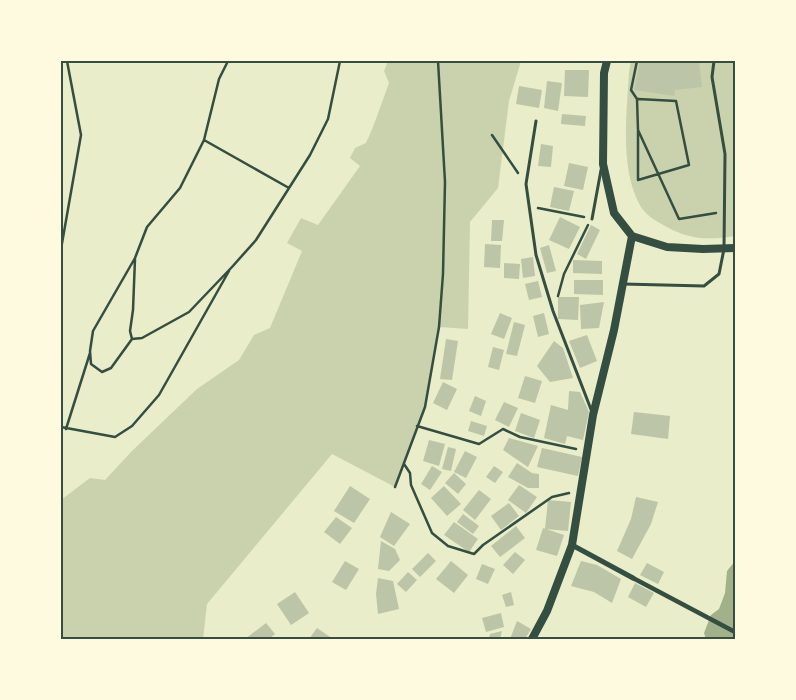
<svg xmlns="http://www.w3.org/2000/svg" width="796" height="700" viewBox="0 0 796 700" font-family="Commissioner,sans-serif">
	<rect width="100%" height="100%" fill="#e9edc9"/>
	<!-- green -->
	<path fill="#cad2ad" d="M 388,61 L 521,61 L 509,101 L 498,188 L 470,222 L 468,329 L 439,327 L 425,407 L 395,487 L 332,454 L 207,604 L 203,639 L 61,639 L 61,500 L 90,478 L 105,480 L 132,451 L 197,389 L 239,360 L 254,335 L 270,328 L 302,251 L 287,243 L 301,218 L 318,225 L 360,166 L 350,158 L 355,148 L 366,143 L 373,127 L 389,83 L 384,71 Z
		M 631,61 L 735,61 L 735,236 C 707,240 690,240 665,226 C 656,221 647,216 641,207 C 619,170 627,113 629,72 Z"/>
	<!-- water -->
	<path fill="#a3b18a" d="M 735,561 L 735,639 L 706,639 L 704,633 L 711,615 L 719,609 L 725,593 L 727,571 Z"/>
	<!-- building -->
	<path fill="#bcc5a7" d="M 640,61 L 699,62 L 702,87 L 675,90 L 674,96 L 634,90 Z
		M 565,70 L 589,70 L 588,97 L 564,96 Z
		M 547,81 L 562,83 L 558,111 L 544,108 Z
		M 519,86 L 542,90 L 539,108 L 516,104 Z
		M 562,114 L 586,116 L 585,126 L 561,124 Z
		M 541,144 L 553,146 L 551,167 L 538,166 Z
		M 569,163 L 588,167 L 583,190 L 564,186 Z
		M 554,187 L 574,191 L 569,211 L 550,207 Z
		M 560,217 L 580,227 L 569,249 L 549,240 Z
		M 492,220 L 504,220 L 502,241 L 491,241 Z
		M 591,225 L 600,230 L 586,259 L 577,254 Z
		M 485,244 L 501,245 L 500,268 L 484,267 Z
		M 549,245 L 556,271 L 547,273 L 540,248 Z
		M 533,257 L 535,276 L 523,278 L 521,259 Z
		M 573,260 L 602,261 L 602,274 L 573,273 Z
		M 504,263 L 520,264 L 519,279 L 504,278 Z
		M 574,280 L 603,280 L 603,295 L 574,294 Z
		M 538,281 L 542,297 L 529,300 L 525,284 Z
		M 558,297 L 579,297 L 578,320 L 558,319 Z
		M 604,302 L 599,328 L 581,329 L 580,305 Z
		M 500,313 L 512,318 L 504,339 L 491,334 Z
		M 544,313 L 549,334 L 538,337 L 533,316 Z
		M 514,322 L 525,325 L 517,356 L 506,354 Z
		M 587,335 L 597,361 L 580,368 L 569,341 Z
		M 446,339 L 458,341 L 452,380 L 440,379 Z
		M 554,341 L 563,348 L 573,378 L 550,382 L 537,366 Z
		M 493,347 L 504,350 L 499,370 L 488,367 Z
		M 525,376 L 542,381 L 535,403 L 518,398 Z
		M 443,382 L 457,389 L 447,410 L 433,403 Z
		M 569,391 L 580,392 L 589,412 L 583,440 L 567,436 L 565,444 L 544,438 L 551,405 L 568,410 Z
		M 475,396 L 486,401 L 481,416 L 469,411 Z
		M 504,402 L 518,408 L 509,427 L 495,420 Z
		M 634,412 L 670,416 L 668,439 L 631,434 Z
		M 521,413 L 540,420 L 534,438 L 515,431 Z
		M 471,421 L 487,426 L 484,436 L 468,431 Z
		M 509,438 L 538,446 L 528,467 L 503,450 Z
		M 429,440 L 445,444 L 439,466 L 423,461 Z
		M 448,447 L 456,449 L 451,471 L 442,469 Z
		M 542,448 L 582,457 L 578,476 L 537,467 Z
		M 465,451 L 477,457 L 466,478 L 454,472 Z
		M 517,463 L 532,473 L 539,474 L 539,488 L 528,488 L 508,477 Z
		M 432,466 L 442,472 L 430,490 L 421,484 Z
		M 494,466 L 503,472 L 495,483 L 486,477 Z
		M 454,473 L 466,484 L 458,494 L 445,483 Z
		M 519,485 L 537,497 L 526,513 L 508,500 Z
		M 350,486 L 370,499 L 354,523 L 334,511 Z
		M 444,486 L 461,504 L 447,516 L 431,498 Z
		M 479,490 L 491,499 L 475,520 L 463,510 Z
		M 636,497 L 658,502 L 651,524 L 632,559 L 617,551 L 631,519 Z
		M 548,500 L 571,502 L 568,531 L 545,529 Z
		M 509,503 L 519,516 L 501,530 L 491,516 Z
		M 391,512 L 410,524 L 394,546 L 380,537 Z
		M 463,514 L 479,526 L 473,534 L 457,522 Z
		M 336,517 L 352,528 L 340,544 L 324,532 Z
		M 454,522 L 478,539 L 469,552 L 444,535 Z
		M 516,526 L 525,538 L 500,557 L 491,546 Z
		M 543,528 L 564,535 L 557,556 L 536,550 Z
		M 381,541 L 395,549 L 400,560 L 389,571 L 378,569 Z
		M 515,552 L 525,560 L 513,574 L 503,565 Z
		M 428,553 L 436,561 L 420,577 L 412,569 Z
		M 345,561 L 359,569 L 346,590 L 332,582 Z
		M 451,561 L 468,575 L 454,593 L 436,579 Z
		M 581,561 L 597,565 L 621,579 L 612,603 L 594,592 L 571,586 Z
		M 647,563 L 664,572 L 658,584 L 640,575 Z
		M 482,564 L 495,569 L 488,584 L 476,579 Z
		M 408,572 L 417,580 L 406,592 L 397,584 Z
		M 378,578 L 393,581 L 399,609 L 378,614 L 376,594 Z
		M 635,583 L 654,593 L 646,607 L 628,597 Z
		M 295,592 L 309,613 L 291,625 L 277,604 Z
		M 511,592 L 514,605 L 506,607 L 502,595 Z
		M 501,613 L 504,627 L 486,632 L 482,618 Z
		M 517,621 L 531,629 L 525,639 L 510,639 Z
		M 266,623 L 275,634 L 269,639 L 245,639 Z
		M 317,628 L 333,639 L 309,639 Z
		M 502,631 L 500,639 L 489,639 L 490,634 Z"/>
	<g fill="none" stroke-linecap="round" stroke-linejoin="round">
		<!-- path -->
		<path stroke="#344e41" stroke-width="2.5" d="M 228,61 L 219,79 L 204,140 L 180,188 L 147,227 L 135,258 L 93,331 L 90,351 L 91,364 L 102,372 L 111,368 L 132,339 L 142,338 L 189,312 L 232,267
			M 637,61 L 631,90 L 637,99 L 638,130 L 679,219 L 716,213
			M 638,131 L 638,180 L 689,165 L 676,101 L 638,99
			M 492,135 L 518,173
			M 204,140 L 289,188
			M 538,208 L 584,217
			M 61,249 L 81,135 L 67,61
			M 232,267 L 256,240 L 310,155 L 328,119 L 340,61
			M 558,296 L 564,274 L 588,225
			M 132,339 L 130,331 L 133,310 L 135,259
			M 417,426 L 479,444 L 503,429 L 520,437 L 576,449
			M 61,427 L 115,437 L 132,426 L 159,395 L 229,271
			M 66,429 L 90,353
			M 404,464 L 410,473 L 411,485 L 432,533 L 448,546 L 474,554 L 483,545 L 552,497 L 569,493
			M 395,487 L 425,407 L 439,327 L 443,274 L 445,182 L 438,61"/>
		<!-- service -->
		<path stroke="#344e41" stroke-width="3" d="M 536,121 L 526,184 L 536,255 L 553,311 L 592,412
			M 592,219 L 601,170
			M 623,284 L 704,286 L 719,274 L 724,249 L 725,154 L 712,77 L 714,61"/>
		<!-- pedestrian -->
		<path stroke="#344e41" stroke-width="4.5" d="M 633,578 L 735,632"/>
		<!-- minor -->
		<path stroke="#344e41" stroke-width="5" d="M 572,545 L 633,578"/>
		<!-- tertiary -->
		<path stroke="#344e41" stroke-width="8" d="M 607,61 L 604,73 L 603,164 L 614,213 L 632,236 L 667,247 L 703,249 L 735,248
			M 532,639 L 547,611 L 572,545 L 593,415 L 614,330 L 632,236"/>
	</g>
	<!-- border -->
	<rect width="796" height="700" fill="none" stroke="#fefae0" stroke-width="125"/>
	<rect x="62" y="62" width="672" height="576" fill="none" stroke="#344e41" stroke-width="2"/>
</svg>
